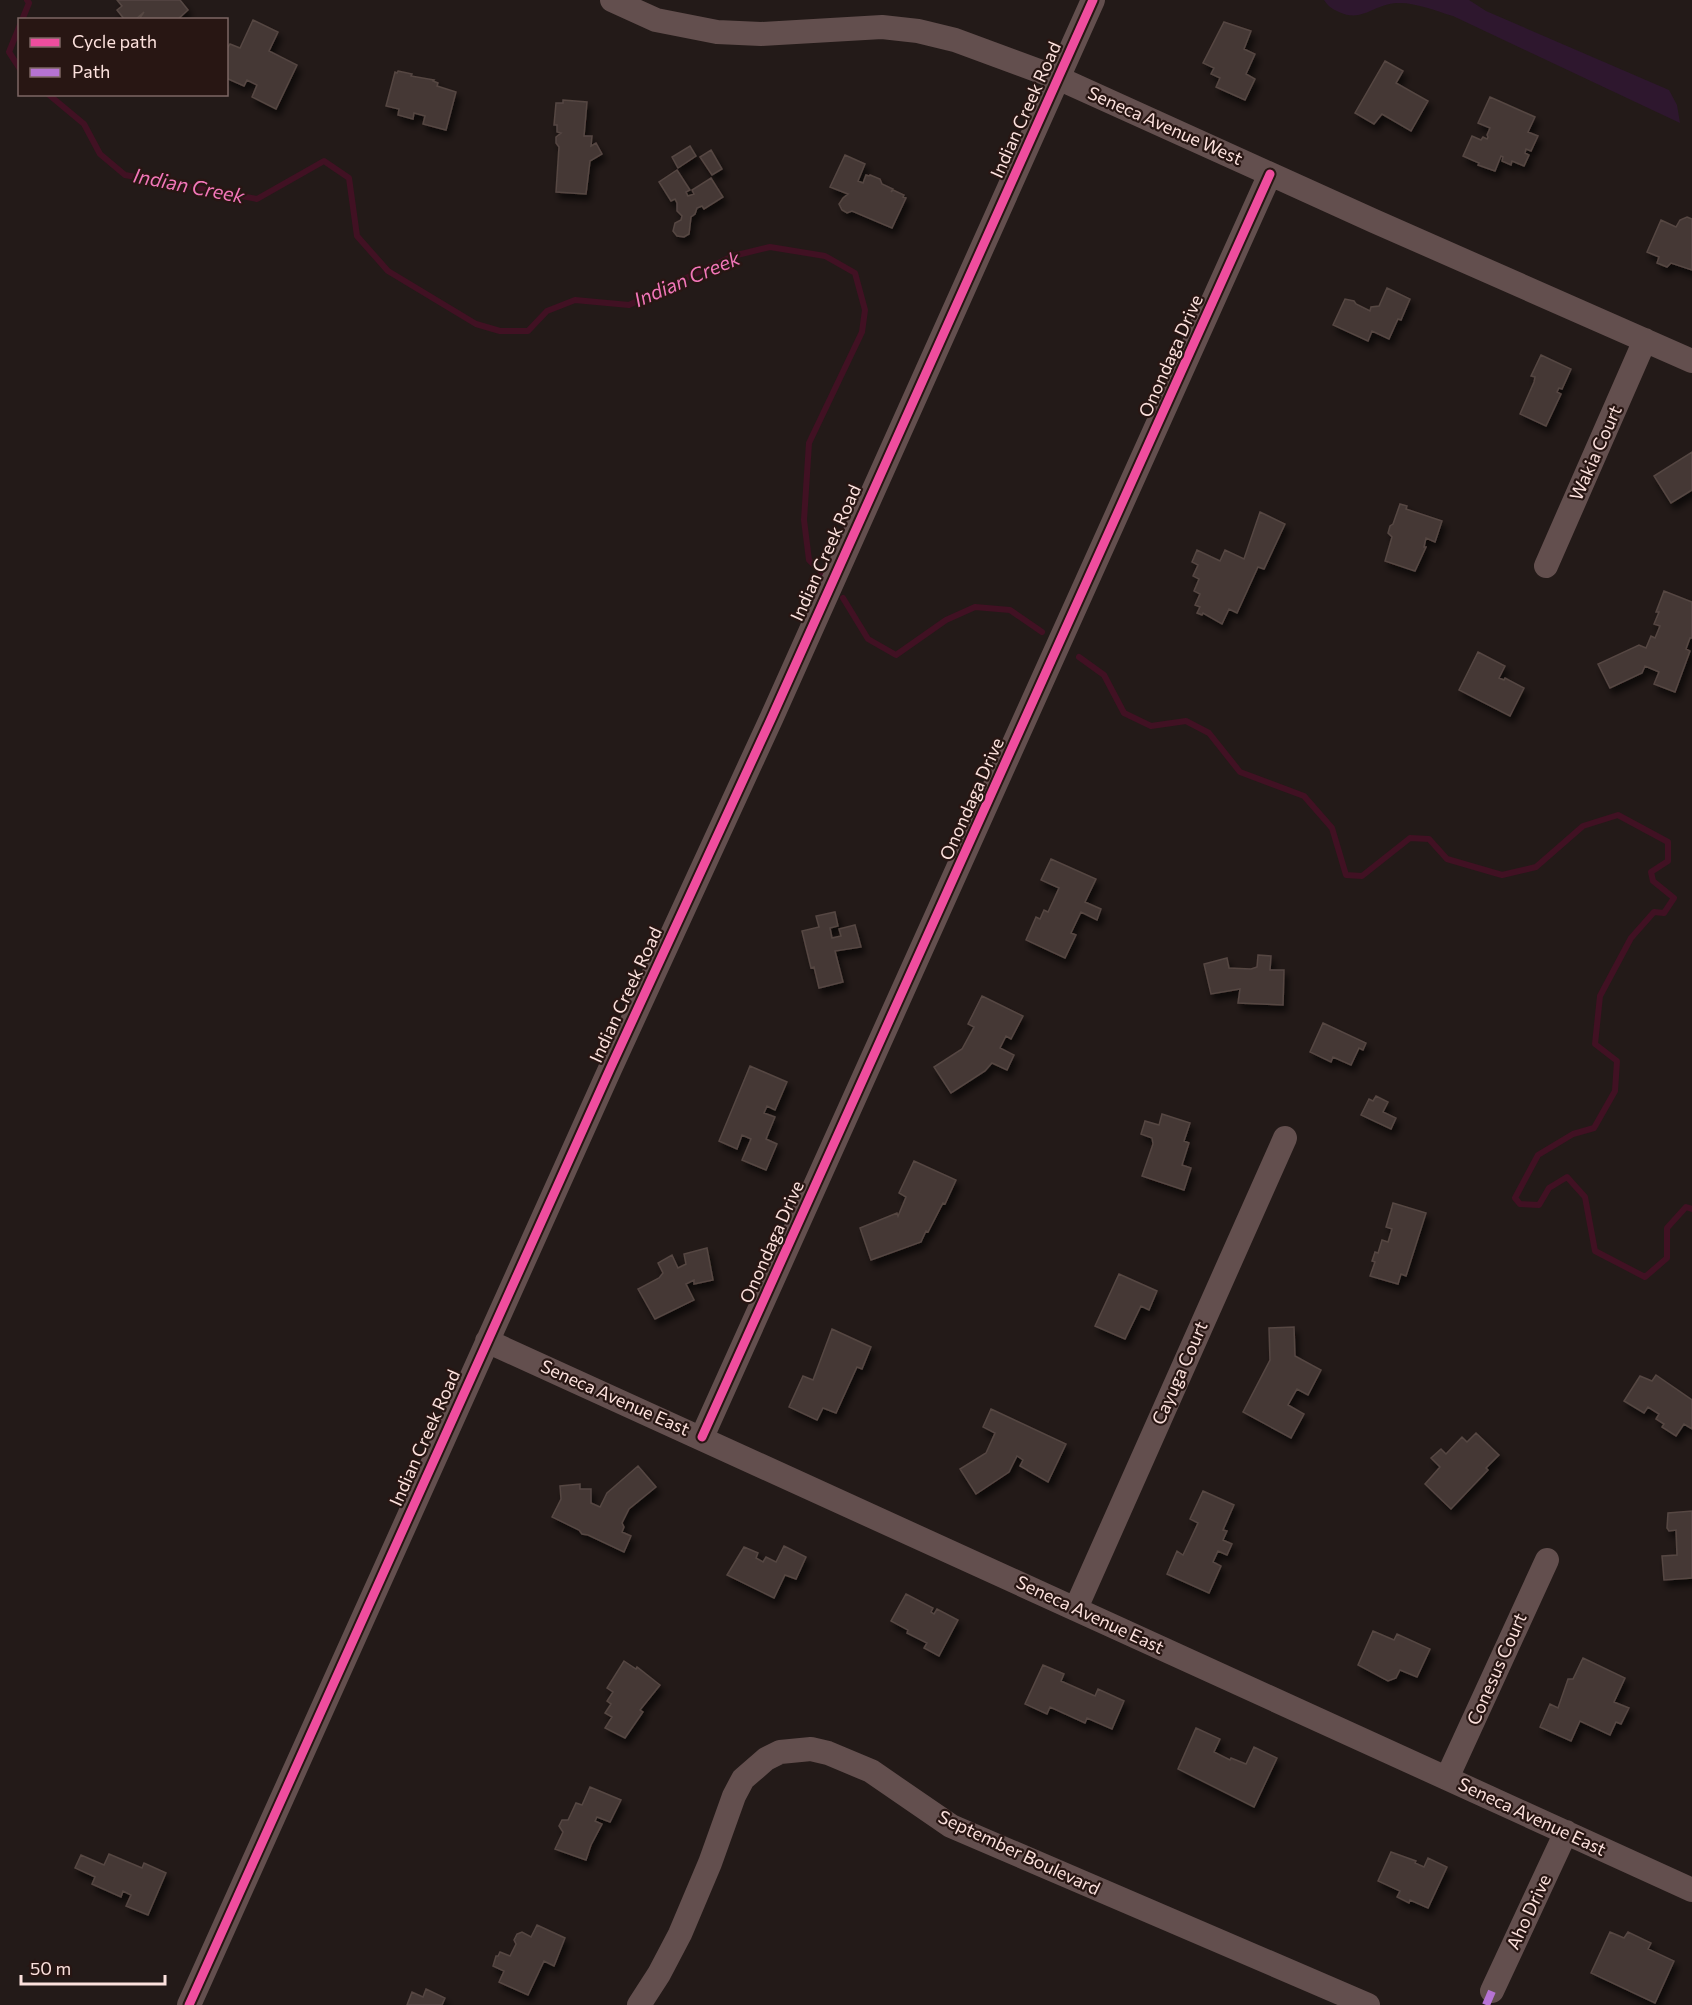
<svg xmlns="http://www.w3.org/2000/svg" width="1692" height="2005" viewBox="0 0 1692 2005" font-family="Commissioner,sans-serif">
	<defs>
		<filter id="shadow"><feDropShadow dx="3.5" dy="6" stdDeviation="3" flood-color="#0009"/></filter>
	</defs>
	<rect width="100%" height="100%" fill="#231a18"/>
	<!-- green -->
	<path fill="#2e172e" d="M 1324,0 L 1469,0 L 1486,11 L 1669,90 L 1677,105 L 1680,123 L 1453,16 C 1436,11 1415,2 1397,3 C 1374,4 1362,23 1339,12 C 1332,9 1328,6 1324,0 Z"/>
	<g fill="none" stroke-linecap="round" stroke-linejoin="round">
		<!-- stream -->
		<path stroke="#411123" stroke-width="6" d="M 22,20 L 29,3 L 27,0
			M 20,25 L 9,52 L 20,69
			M 48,94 L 84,124 L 100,154 L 125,175 L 257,199 L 324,161 L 349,178 L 357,236 L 388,271 L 476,324 L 500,331 L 528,331 L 547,311 L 575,300 L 629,305 L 733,256 L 770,247 L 825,256 L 855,273 L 865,310 L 862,332 L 809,443 L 804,520 L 809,560 L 824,575
			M 843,598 L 868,639 L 896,655 L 946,620 L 975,607 L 1010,610 L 1042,632
			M 1079,657 L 1104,675 L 1124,713 L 1151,726 L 1186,721 L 1209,733 L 1240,772 L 1304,796 L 1332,828 L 1346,875 L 1362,876 L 1410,838 L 1429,839 L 1447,859 L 1502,875 L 1536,867 L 1583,826 L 1618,815 L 1668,842 L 1668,861 L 1651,872 L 1653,881 L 1674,898 L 1664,913 L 1654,912 L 1631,938 L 1600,996 L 1595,1044 L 1617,1061 L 1615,1091 L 1594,1128 L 1573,1134 L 1538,1155 L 1515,1198 L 1520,1204 L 1539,1205 L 1549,1188 L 1567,1177 L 1585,1197 L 1595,1251 L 1645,1277 L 1667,1258 L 1667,1228 L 1686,1207 L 1692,1209"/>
	</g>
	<!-- building -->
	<path fill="#443936" stroke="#564743" stroke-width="1.5" filter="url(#shadow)" d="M 117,0 L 180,0 L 188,10 L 177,20 L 141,20 L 140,18 L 144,12 L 135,20 L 125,20 L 117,10 L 122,6 Z
		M 253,20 L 278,32 L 269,51 L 297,65 L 276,109 L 252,97 L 257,85 L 247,80 L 244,86 L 226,78 L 226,50 L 230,44 L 240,48 Z
		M 1224,22 L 1251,31 L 1244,49 L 1255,54 L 1246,74 L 1255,79 L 1245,100 L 1216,87 L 1220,78 L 1211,74 L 1214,68 L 1203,63 Z
		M 1385,61 L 1403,71 L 1396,83 L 1428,101 L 1411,131 L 1382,114 L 1374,124 L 1355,113 Z
		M 398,71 L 412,74 L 411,76 L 434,80 L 433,81 L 438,83 L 437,86 L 456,92 L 446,130 L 423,124 L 425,116 L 414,113 L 413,119 L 398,115 L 399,109 L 386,106 L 395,72 L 397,73 Z
		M 1490,97 L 1535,117 L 1528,132 L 1538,136 L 1531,151 L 1526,149 L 1525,153 L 1529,155 L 1524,166 L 1512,161 L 1511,165 L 1502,161 L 1503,157 L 1501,156 L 1495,171 L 1478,165 L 1479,163 L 1463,156 L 1472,136 L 1481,140 L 1483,137 L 1487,139 L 1488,137 L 1487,135 L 1490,128 L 1478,123 Z
		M 563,100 L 587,102 L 584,136 L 592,136 L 591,146 L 596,143 L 602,154 L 590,161 L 586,194 L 556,192 L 559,147 L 556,143 L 556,137 L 561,133 L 557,132 L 557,125 L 554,125 L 556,103 L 563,103 Z
		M 690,146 L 696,156 L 678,168 L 672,157 Z
		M 711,150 L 722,169 L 712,175 L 700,157 Z
		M 845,155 L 865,164 L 858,181 L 863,183 L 866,175 L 869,176 L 870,175 L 880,179 L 882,184 L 893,189 L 891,192 L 893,190 L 904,195 L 903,197 L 906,198 L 892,228 L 852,211 L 847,213 L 842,210 L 839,204 L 843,198 L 848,194 L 830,187 Z
		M 677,170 L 690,190 L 686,192 L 688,196 L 694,194 L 692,190 L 711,178 L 723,197 L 704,209 L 702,206 L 697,208 L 695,214 L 691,217 L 689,234 L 684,237 L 677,236 L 673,231 L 675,223 L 681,220 L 682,216 L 677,211 L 677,203 L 675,199 L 671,201 L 659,182 Z
		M 1687,217 L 1692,219 L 1692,270 L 1671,263 L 1667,267 L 1657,263 L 1659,257 L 1647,252 L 1661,220 L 1676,227 L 1680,220 Z
		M 1387,288 L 1410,299 L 1401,320 L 1398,319 L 1389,339 L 1372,331 L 1368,341 L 1333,325 L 1345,299 L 1354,301 L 1356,304 L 1370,311 L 1371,307 L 1379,306 Z
		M 1541,355 L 1571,369 L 1562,389 L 1559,388 L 1557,392 L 1561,394 L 1546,426 L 1520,414 L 1534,382 L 1535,377 L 1531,376 Z
		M 1692,452 L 1692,490 L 1671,503 L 1654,476 Z
		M 1400,504 L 1407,506 L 1406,509 L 1442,521 L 1435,542 L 1426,538 L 1424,547 L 1426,547 L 1415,571 L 1385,561 L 1392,537 L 1388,533 L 1390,526 L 1393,524 Z
		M 1260,512 L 1285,524 L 1264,569 L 1258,567 L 1237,613 L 1229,609 L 1222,624 L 1203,613 L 1202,615 L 1197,613 L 1200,607 L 1195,605 L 1200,594 L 1194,591 L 1199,579 L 1193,576 L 1198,565 L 1192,562 L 1197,550 L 1220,561 L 1225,550 L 1244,559 Z
		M 1664,591 L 1692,602 L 1692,638 L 1690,638 L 1686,649 L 1690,651 L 1675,692 L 1654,684 L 1659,672 L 1645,666 L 1642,673 L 1610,688 L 1598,664 L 1639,645 L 1646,648 L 1651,636 L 1655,638 L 1660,626 L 1654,624 L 1659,612 L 1656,612 Z
		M 1478,652 L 1505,666 L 1499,678 L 1504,680 L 1505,678 L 1524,688 L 1510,716 L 1459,690 Z
		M 1051,859 L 1096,879 L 1085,902 L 1101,909 L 1097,920 L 1081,912 L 1071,933 L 1076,935 L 1065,958 L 1026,940 L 1036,917 L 1040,919 L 1044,910 L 1048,912 L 1059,888 L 1041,880 Z
		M 835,912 L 838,926 L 830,928 L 832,938 L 841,936 L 839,929 L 855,925 L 861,947 L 835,951 L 843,982 L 819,988 L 814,967 L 811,968 L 802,931 L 819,927 L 816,916 Z
		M 1258,955 L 1271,956 L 1270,970 L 1284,970 L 1283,1005 L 1238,1003 L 1240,989 L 1211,994 L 1204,964 L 1227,958 L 1229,968 L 1251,969 L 1257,967 Z
		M 982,996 L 1023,1016 L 1011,1039 L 1006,1036 L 1000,1048 L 1014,1055 L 1007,1070 L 992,1063 L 985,1071 L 951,1093 L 934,1067 L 962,1049 L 974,1027 L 968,1024 Z
		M 1323,1023 L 1366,1043 L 1363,1050 L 1359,1048 L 1351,1065 L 1333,1057 L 1331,1062 L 1310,1052 Z
		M 750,1066 L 787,1082 L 775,1110 L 767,1106 L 764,1113 L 775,1117 L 766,1139 L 777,1144 L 766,1170 L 742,1160 L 751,1139 L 742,1135 L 737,1149 L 719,1141 Z
		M 1376,1096 L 1388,1102 L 1383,1112 L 1396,1118 L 1391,1129 L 1361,1115 L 1369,1099 L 1373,1101 Z
		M 1162,1114 L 1190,1123 L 1184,1141 L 1189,1143 L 1182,1165 L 1191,1168 L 1184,1190 L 1142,1176 L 1153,1144 L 1152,1138 L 1141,1134 L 1145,1121 L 1159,1125 Z
		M 914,1161 L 956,1180 L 945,1204 L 943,1203 L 928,1232 L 926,1231 L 921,1242 L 871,1260 L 860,1228 L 897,1213 L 898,1216 L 906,1197 L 899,1193 Z
		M 1393,1203 L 1426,1213 L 1406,1276 L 1401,1274 L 1398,1284 L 1370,1276 L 1375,1262 L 1372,1261 L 1375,1252 L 1378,1253 L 1382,1240 L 1388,1242 L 1392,1229 L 1386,1227 Z
		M 707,1248 L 713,1280 L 694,1284 L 694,1280 L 686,1284 L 694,1300 L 655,1319 L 638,1289 L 659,1278 L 663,1273 L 658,1263 L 672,1255 L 678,1268 L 686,1264 L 684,1254 Z
		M 1119,1274 L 1157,1291 L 1149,1310 L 1141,1306 L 1125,1339 L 1095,1326 Z
		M 1294,1327 L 1295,1356 L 1321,1370 L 1308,1395 L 1297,1389 L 1288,1405 L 1304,1414 L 1291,1438 L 1243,1412 L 1270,1360 L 1269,1328 Z
		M 832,1329 L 871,1347 L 862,1369 L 857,1367 L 836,1413 L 823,1408 L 817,1420 L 789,1407 L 803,1376 L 813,1380 Z
		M 1656,1375 L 1692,1400 L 1692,1429 L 1684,1424 L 1676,1436 L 1662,1427 L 1664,1424 L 1656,1419 L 1659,1414 L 1648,1407 L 1644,1413 L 1624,1401 L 1640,1376 L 1652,1381 Z
		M 991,1409 L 1066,1444 L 1048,1482 L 1020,1466 L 1023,1460 L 1017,1456 L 1009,1472 L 976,1494 L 960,1469 L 986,1453 L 995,1433 L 983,1427 Z
		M 1476,1433 L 1499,1455 L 1486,1468 L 1488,1470 L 1451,1509 L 1425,1484 L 1440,1467 L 1431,1458 L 1441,1449 L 1446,1454 L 1462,1437 L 1467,1442 Z
		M 638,1466 L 656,1487 L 629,1509 L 622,1523 L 624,1527 L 622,1532 L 631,1536 L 624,1552 L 588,1535 L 582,1534 L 579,1530 L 552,1517 L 561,1499 L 560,1486 L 580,1484 L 580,1489 L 591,1489 L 591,1503 L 600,1507 L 607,1493 Z
		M 1203,1491 L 1234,1505 L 1223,1530 L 1227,1531 L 1223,1540 L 1232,1544 L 1227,1555 L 1218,1551 L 1213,1562 L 1221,1566 L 1209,1593 L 1167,1574 L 1177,1551 L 1183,1555 L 1198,1523 L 1190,1519 Z
		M 1692,1511 L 1692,1578 L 1664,1580 L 1662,1556 L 1677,1555 L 1676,1530 L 1669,1531 L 1667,1528 L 1668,1513 Z
		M 784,1546 L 806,1557 L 796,1579 L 785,1575 L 774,1598 L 727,1575 L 744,1547 L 758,1553 L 756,1558 L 763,1562 L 766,1557 L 776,1562 Z
		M 906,1594 L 933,1608 L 931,1612 L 934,1614 L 937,1609 L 958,1620 L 939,1656 L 924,1648 L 927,1643 L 907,1633 L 908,1630 L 891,1621 Z
		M 1373,1631 L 1394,1640 L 1397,1634 L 1430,1649 L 1417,1677 L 1400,1670 L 1396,1678 L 1388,1681 L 1358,1665 Z
		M 1583,1658 L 1625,1678 L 1614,1702 L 1629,1708 L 1621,1724 L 1616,1722 L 1610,1735 L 1580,1721 L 1571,1741 L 1540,1727 L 1550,1704 L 1558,1708 L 1568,1679 L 1573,1679 Z
		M 624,1661 L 636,1669 L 637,1667 L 660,1685 L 640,1710 L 643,1712 L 625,1738 L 605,1728 L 612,1717 L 605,1713 L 611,1704 L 607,1701 L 613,1692 L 607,1688 Z
		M 1043,1665 L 1064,1674 L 1061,1681 L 1095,1696 L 1098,1689 L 1124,1701 L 1112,1729 L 1087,1718 L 1085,1723 L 1050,1707 L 1047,1714 L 1025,1704 Z
		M 1196,1728 L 1220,1739 L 1214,1752 L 1230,1760 L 1231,1758 L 1246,1764 L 1254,1747 L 1277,1758 L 1254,1807 L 1178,1769 Z
		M 590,1787 L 621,1800 L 610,1822 L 597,1817 L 595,1821 L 602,1824 L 591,1845 L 586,1860 L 555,1849 L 563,1832 L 559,1826 L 562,1820 L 568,1820 L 576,1803 L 582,1805 Z
		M 1391,1852 L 1416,1861 L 1415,1863 L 1424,1867 L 1428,1858 L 1447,1867 L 1428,1908 L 1410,1900 L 1409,1903 L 1397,1897 L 1400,1891 L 1378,1881 Z
		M 109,1854 L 142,1868 L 144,1863 L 166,1873 L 148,1915 L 126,1906 L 131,1895 L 123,1891 L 121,1897 L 92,1884 L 95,1877 L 75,1868 L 81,1855 L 104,1865 Z
		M 537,1925 L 565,1938 L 554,1966 L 544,1961 L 528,1995 L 499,1982 L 504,1971 L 493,1966 L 496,1956 L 498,1956 L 500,1952 L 510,1956 L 516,1944 L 514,1940 L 517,1934 L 522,1932 L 531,1937 Z
		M 1610,1932 L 1624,1938 L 1628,1932 L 1651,1943 L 1648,1949 L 1674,1961 L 1655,2003 L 1591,1973 Z
		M 426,1989 L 445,1998 L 442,2005 L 407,2005 L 412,1992 L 423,1997 Z"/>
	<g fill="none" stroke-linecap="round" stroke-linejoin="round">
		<!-- minor -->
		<path stroke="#634f4e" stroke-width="24" d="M 612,0 L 656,20 L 717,32 L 761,34 L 882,27 L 918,31 L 955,40 L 1058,78 L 1374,221 L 1692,361
			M 1546,566 L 1645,340
			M 487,1341 L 1692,1890
			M 702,1437 L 1270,174
			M 1076,1608 L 1285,1138
			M 1447,1778 L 1547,1560
			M 1492,1991 L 1566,1832
			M 189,2005 L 610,1069 L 772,717 L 1093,0
			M 639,2005 L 659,1974 L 680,1934 L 710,1863 L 734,1796 L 743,1779 L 766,1759 L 780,1752 L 811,1749 L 828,1753 L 871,1771 L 951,1826 L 1368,2005"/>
		<!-- quiet -->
		<path stroke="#b673d3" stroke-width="8" stroke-dasharray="15 8" stroke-linecap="butt" d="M 1486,2005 L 1492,1991"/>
		<defs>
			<path id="cycleway" d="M 702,1437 L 1270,174
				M 189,2005 L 610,1069 L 772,717 L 1093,0"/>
		</defs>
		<!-- cycleway casing -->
		<use href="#cycleway" stroke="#281613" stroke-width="13"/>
		<!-- cycleway -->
		<use href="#cycleway" stroke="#ef4d9e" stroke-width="9"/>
	</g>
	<g text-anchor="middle" stroke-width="4.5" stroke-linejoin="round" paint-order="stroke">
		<!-- street labels -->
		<g font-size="18" fill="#fce1dd" stroke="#281613">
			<text transform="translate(1026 110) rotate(-66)" y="6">Indian Creek Road</text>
			<text transform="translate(1165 126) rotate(24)" y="6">Seneca Avenue West</text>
			<text transform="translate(1171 356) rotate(-66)" y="6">Onondaga Drive</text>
			<text transform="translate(1596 453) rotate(-66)" y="6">Wakia Court</text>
			<text transform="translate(826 553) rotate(-66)" y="6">Indian Creek Road</text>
			<text transform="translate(972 799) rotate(-66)" y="6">Onondaga Drive</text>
			<text transform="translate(626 995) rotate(-65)" y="6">Indian Creek Road</text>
			<text transform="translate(772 1242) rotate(-66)" y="6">Onondaga Drive</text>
			<text transform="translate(1180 1373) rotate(-66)" y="6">Cayuga Court</text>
			<text transform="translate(615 1398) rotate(24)" y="6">Seneca Avenue East</text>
			<text transform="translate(425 1438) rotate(-66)" y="6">Indian Creek Road</text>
			<text transform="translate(1090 1615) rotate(25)" y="6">Seneca Avenue East</text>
			<text transform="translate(1497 1669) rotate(-66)" y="6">Conesus Court</text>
			<text transform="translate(1532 1817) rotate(25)" y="6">Seneca Avenue East</text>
			<text transform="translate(1019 1853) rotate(25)" y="6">September Boulevard</text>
			<text transform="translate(1529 1912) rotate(-65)" y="6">Aho Drive</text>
		</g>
		<!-- water labels -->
		<g font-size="20" font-style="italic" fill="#f276b9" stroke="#281613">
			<text transform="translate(189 186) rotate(11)" y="7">Indian Creek</text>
			<text transform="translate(687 279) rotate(-23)" y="7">Indian Creek</text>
		</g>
	</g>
	<!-- legend -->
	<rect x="18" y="18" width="210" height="78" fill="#281613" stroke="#7d6764" stroke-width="1.5"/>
	<rect x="30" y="38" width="30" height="9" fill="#ef4d9e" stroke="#7d6764" stroke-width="1.5"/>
	<text x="72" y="48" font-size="18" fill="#fce1dd">Cycle path</text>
	<rect x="30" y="68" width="30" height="9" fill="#b673d3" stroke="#7d6764" stroke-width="1.5"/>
	<text x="72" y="78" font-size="18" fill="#fce1dd">Path</text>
	<!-- scale -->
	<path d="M21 1975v9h144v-9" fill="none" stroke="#fce1dd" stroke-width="3"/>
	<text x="30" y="1975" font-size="18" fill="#fce1dd" stroke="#281613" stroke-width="4.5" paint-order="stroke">50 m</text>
</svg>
